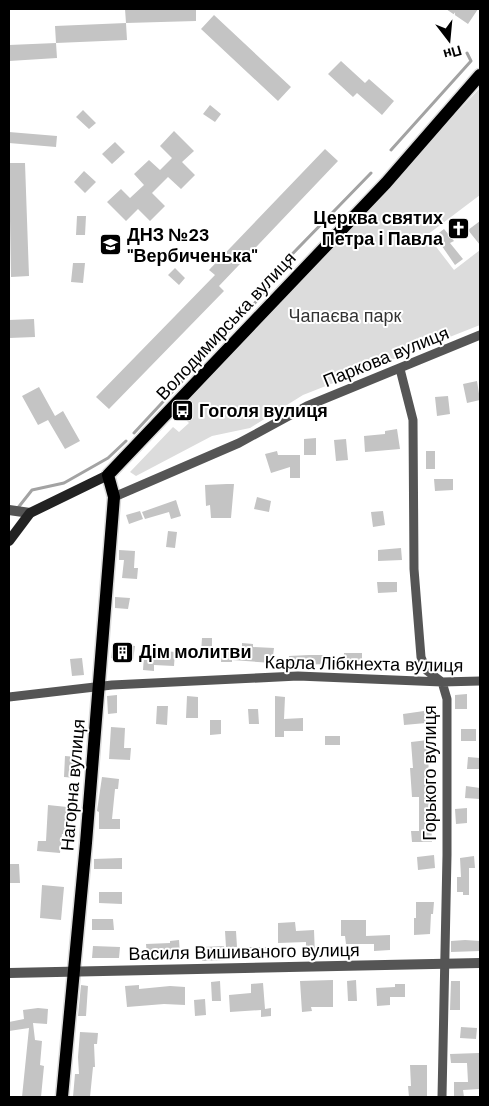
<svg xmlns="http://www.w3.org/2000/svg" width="489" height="1106" viewBox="0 0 489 1106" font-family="'DM Sans',sans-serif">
	<rect width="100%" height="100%" fill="#fff"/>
	<!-- green -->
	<path fill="#dcdcdc" d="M 480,88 L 480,195 L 427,235 L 454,270 L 480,250 L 480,325 L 303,395 L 250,428 L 212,436 L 136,476 L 130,472 L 173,427 L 179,432 L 189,423 L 184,418 L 189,413 L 182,405 Z"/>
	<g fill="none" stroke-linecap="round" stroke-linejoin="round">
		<!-- stream -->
		<path stroke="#a3a3a3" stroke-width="3" d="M 391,150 L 471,61 L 467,53
			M 134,433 L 264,293 L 262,291 L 266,281 L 371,173
			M 17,509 L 32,490 L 64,483 L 108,458 L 126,441"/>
	</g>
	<!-- building -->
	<path fill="#c4c4c4" d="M 125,9 L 196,9 L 196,21 L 126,23 Z
		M 446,9 L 478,9 L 468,24 Z
		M 214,15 L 291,87 L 278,101 L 201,29 Z
		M 126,23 L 127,40 L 56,43 L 55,26 Z
		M 56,43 L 57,58 L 9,61 L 9,45 Z
		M 341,61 L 365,83 L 369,79 L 394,101 L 382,115 L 357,93 L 353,97 L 328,74 Z
		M 210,105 L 221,114 L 215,122 L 203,114 Z
		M 83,110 L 96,123 L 89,129 L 76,117 Z
		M 174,131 L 194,151 L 182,162 L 195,175 L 181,189 L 168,177 L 152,193 L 165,206 L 150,221 L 138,209 L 126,221 L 107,202 L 121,189 L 130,198 L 144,185 L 134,174 L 149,160 L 160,170 L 172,158 L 160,146 Z
		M 9,132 L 57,136 L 56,147 L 9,143 Z
		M 115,142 L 125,152 L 112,164 L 102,154 Z
		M 325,149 L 338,161 L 219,286 L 224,291 L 109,409 L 96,397 L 215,275 L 209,270 Z
		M 9,163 L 25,163 L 29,276 L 11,277 Z
		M 84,171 L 96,182 L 85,193 L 74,182 Z
		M 77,216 L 86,216 L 85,235 L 76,235 Z
		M 480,221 L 480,245 L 468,230 Z
		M 444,229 L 454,241 L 450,243 L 463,259 L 455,265 L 435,236 Z
		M 73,263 L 85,263 L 83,283 L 71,282 Z
		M 175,268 L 185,278 L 179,285 L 168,275 Z
		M 34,319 L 35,337 L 9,338 L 9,320 Z
		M 477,381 L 480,400 L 467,403 L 463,384 Z
		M 39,387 L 55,416 L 63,411 L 80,441 L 65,449 L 48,420 L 38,425 L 22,396 Z
		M 448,396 L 450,414 L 437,416 L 435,397 Z
		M 397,429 L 400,449 L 365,452 L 364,436 L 385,434 L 385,431 Z
		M 316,438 L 316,455 L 304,455 L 304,439 Z
		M 346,439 L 348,460 L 336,461 L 334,440 Z
		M 277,451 L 278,455 L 300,455 L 300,478 L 290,478 L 290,467 L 271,473 L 265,454 Z
		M 426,451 L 435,451 L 435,469 L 426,469 Z
		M 434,479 L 453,479 L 453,490 L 435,491 Z
		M 227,484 L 234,484 L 231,518 L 211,518 L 210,505 L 206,506 L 205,485 Z
		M 257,497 L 271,501 L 269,512 L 254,509 Z
		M 176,500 L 181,516 L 171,519 L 169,512 L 145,519 L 142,512 Z
		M 140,511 L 143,519 L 129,524 L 126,515 Z
		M 383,511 L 385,525 L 373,527 L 371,512 Z
		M 168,531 L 177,532 L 175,548 L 166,547 Z
		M 401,548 L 402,560 L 378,561 L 378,550 Z
		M 119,550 L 135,551 L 134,568 L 138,568 L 137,579 L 122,578 L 124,560 L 119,560 Z
		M 377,582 L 397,582 L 397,592 L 378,593 Z
		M 115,597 L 130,598 L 128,609 L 115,608 Z
		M 202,638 L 212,638 L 212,654 L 201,654 Z
		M 242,643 L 253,644 L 253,647 L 274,648 L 272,663 L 232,660 L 232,662 L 221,662 L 222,648 L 242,648 Z
		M 113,644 L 135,646 L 133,660 L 111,658 Z
		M 165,651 L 175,652 L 174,666 L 154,665 L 154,671 L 143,670 L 144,655 L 165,657 Z
		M 344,653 L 362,653 L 362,661 L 344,662 Z
		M 309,655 L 329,655 L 329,664 L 289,665 L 289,656 Z
		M 82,658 L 84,675 L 72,676 L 70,659 Z
		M 467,694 L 467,709 L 455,709 L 455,695 Z
		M 117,695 L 117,713 L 108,714 L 107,696 Z
		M 187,696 L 198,697 L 198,718 L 186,718 Z
		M 275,696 L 285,697 L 284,719 L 303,718 L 303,731 L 284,731 L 284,737 L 275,737 Z
		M 157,706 L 168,706 L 167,725 L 156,724 Z
		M 248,709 L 258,709 L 259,724 L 249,724 Z
		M 424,711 L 426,723 L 404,725 L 403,714 Z
		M 210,720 L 221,720 L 221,734 L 210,735 Z
		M 111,727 L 125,728 L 124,748 L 131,748 L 130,760 L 109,759 Z
		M 461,729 L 476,729 L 476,741 L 461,741 Z
		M 325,736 L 340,736 L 340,745 L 325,745 Z
		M 428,740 L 429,788 L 431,788 L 432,807 L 434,807 L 434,819 L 431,819 L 432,842 L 412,842 L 411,831 L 419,831 L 419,797 L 412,797 L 410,768 L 413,768 L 411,742 Z
		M 65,756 L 77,757 L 76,778 L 64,777 Z
		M 468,757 L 480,758 L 480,769 L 467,769 Z
		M 102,777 L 119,779 L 118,789 L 115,789 L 112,819 L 120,819 L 120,829 L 99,829 L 99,812 L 97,811 Z
		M 466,786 L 480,788 L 480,799 L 465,798 Z
		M 48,805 L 67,807 L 66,824 L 68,824 L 67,834 L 62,834 L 60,853 L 37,851 L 38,841 L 46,841 Z
		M 467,808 L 467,823 L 456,824 L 455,809 Z
		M 434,855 L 435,868 L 418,870 L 417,857 Z
		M 474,856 L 475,868 L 469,868 L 469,895 L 463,895 L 463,892 L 457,892 L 457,877 L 461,877 L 460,858 Z
		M 122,858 L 122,869 L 94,869 L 94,859 Z
		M 9,864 L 19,864 L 20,883 L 9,883 Z
		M 42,885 L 64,887 L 61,920 L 40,918 Z
		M 99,892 L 122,892 L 122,904 L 99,903 Z
		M 416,902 L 434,902 L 433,914 L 431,914 L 430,934 L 414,935 L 414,918 L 416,918 Z
		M 92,919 L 113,919 L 114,930 L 92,930 Z
		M 341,920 L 366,920 L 366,936 L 390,935 L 390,950 L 374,951 L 374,944 L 346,944 L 345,936 L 341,936 Z
		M 295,922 L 296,931 L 314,930 L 315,956 L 306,956 L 306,942 L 278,943 L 278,923 Z
		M 225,931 L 236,931 L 237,947 L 226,947 Z
		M 179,940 L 180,955 L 147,956 L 146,944 L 170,943 L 170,941 Z
		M 465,940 L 480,941 L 480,951 L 451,952 L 451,941 Z
		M 93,946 L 120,947 L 119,958 L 92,958 Z
		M 224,946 L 225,960 L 202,961 L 202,947 Z
		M 246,947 L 267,947 L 267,957 L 246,957 Z
		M 333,980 L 333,1007 L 311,1007 L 312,1011 L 302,1012 L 300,981 Z
		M 356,980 L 357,1001 L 348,1001 L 347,981 Z
		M 220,981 L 221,1001 L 212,1001 L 211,982 Z
		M 451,981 L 460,981 L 460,1010 L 450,1010 Z
		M 263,983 L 265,1009 L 271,1008 L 271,1016 L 261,1017 L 261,1010 L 230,1012 L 229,995 L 251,993 L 251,984 Z
		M 395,984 L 405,984 L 405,997 L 390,997 L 390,1005 L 377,1006 L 376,988 L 395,987 Z
		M 81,985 L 88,986 L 86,1016 L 78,1016 Z
		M 139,985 L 139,989 L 170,986 L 185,987 L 185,1005 L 164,1004 L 127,1007 L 125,986 Z
		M 205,999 L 206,1015 L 195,1016 L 194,1000 Z
		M 38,1008 L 48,1009 L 47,1024 L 33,1023 L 35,1040 L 42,1041 L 40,1065 L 44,1066 L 41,1097 L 22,1097 L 29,1028 L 9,1031 L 9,1022 L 24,1019 L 23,1010 Z
		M 461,1027 L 477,1028 L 476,1039 L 460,1038 Z
		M 80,1032 L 98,1033 L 97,1044 L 94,1044 L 95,1067 L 93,1067 L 90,1097 L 73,1097 L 75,1074 L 79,1074 L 78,1057 Z
		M 479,1053 L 480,1089 L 463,1090 L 464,1097 L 454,1097 L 454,1082 L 468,1082 L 467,1063 L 451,1063 L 450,1054 Z
		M 410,1065 L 427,1065 L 427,1097 L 409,1097 L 408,1086 L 411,1086 Z"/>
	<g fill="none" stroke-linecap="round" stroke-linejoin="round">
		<defs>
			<path id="primary" d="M 62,1097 L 86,843 L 114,497 L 108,475 L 386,183 L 480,75"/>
		</defs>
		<!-- primary casing -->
		<use href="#primary" stroke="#dbdbdb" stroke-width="15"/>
		<!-- minor -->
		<path stroke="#555" stroke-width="9" d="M 400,369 L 413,420 L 414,569 L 421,657 L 426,670 L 442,682 L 447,699 L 447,855 L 442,1097
			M 114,497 L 239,443 L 307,406 L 480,335
			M 9,697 L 112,685 L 298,676 L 442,682 L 480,681"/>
		<!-- tertiary -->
		<path stroke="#555" stroke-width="10" d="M 9,510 L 30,513
			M 9,973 L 480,963"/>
		<!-- secondary -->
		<path stroke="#222" stroke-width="10" d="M 9,541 L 30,513 L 108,475"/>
		<!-- primary -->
		<use href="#primary" stroke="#000" stroke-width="12"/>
	</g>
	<!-- icons -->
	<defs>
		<symbol id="church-square" viewBox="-11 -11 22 22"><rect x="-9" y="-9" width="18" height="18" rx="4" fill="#000" stroke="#fff"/><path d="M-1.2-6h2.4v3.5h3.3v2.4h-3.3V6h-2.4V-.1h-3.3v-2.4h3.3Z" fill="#fff"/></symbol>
		<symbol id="school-square" viewBox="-11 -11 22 22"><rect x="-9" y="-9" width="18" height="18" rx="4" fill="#000" stroke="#fff"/><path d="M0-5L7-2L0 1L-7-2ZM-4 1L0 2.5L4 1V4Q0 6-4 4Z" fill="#fff"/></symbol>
		<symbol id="bus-square" viewBox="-11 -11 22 22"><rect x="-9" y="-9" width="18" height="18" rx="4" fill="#000" stroke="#fff"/><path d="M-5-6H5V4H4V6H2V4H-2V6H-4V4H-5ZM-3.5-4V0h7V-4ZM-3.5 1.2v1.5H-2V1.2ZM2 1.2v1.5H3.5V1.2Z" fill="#fff"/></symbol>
		<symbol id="building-square" viewBox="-11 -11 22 22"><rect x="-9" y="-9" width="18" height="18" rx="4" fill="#000" stroke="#fff"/><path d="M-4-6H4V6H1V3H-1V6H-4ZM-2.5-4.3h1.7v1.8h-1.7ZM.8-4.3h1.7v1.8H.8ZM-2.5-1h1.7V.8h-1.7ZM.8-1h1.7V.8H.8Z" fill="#fff"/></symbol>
	</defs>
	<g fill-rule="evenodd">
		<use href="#church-square" x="446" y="216" width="25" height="25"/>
		<use href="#school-square" x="98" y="232" width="25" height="25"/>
		<use href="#bus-square" x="170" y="398" width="25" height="25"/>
		<use href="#building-square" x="110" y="640" width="25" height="25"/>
	</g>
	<g text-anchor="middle" stroke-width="4" stroke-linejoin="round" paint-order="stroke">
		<!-- poi labels -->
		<g font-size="18" font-weight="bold" fill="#000" stroke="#fff" text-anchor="start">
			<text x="443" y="224" text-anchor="end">Церква святих<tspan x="443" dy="21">Петра і Павла</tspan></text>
			<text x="127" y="241">ДНЗ №23<tspan x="127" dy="21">"Вербиченька"</tspan></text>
			<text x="199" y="417">Гоголя вулиця</text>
			<text x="139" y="658">Дім молитви</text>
		</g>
		<!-- park labels -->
		<g font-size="18" fill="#333" stroke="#fff">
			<text x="345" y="322">Чапаєва парк</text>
		</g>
		<!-- street labels -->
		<g font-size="18" fill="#000" stroke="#fff">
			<text transform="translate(226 326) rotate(-47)" y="6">Володимирська вулиця</text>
			<text transform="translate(386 357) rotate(-22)" y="6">Паркова вулиця</text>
			<text transform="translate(364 664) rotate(1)" y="6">Карла Лібкнехта вулиця</text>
			<text transform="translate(430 773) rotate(-90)" y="6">Горького вулиця</text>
			<text transform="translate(73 785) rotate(-85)" y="6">Нагорна вулиця</text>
			<text transform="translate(244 952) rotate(-1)" y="6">Василя Вишиваного вулиця</text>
		</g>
	</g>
	<!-- border -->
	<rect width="489" height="1106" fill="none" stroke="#000000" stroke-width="20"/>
	<!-- north arrow -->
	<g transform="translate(449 40) rotate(164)" stroke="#ffffff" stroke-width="4" paint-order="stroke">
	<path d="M0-4L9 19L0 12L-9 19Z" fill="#000000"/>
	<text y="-8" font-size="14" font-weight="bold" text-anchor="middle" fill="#000000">Пн</text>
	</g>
</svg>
